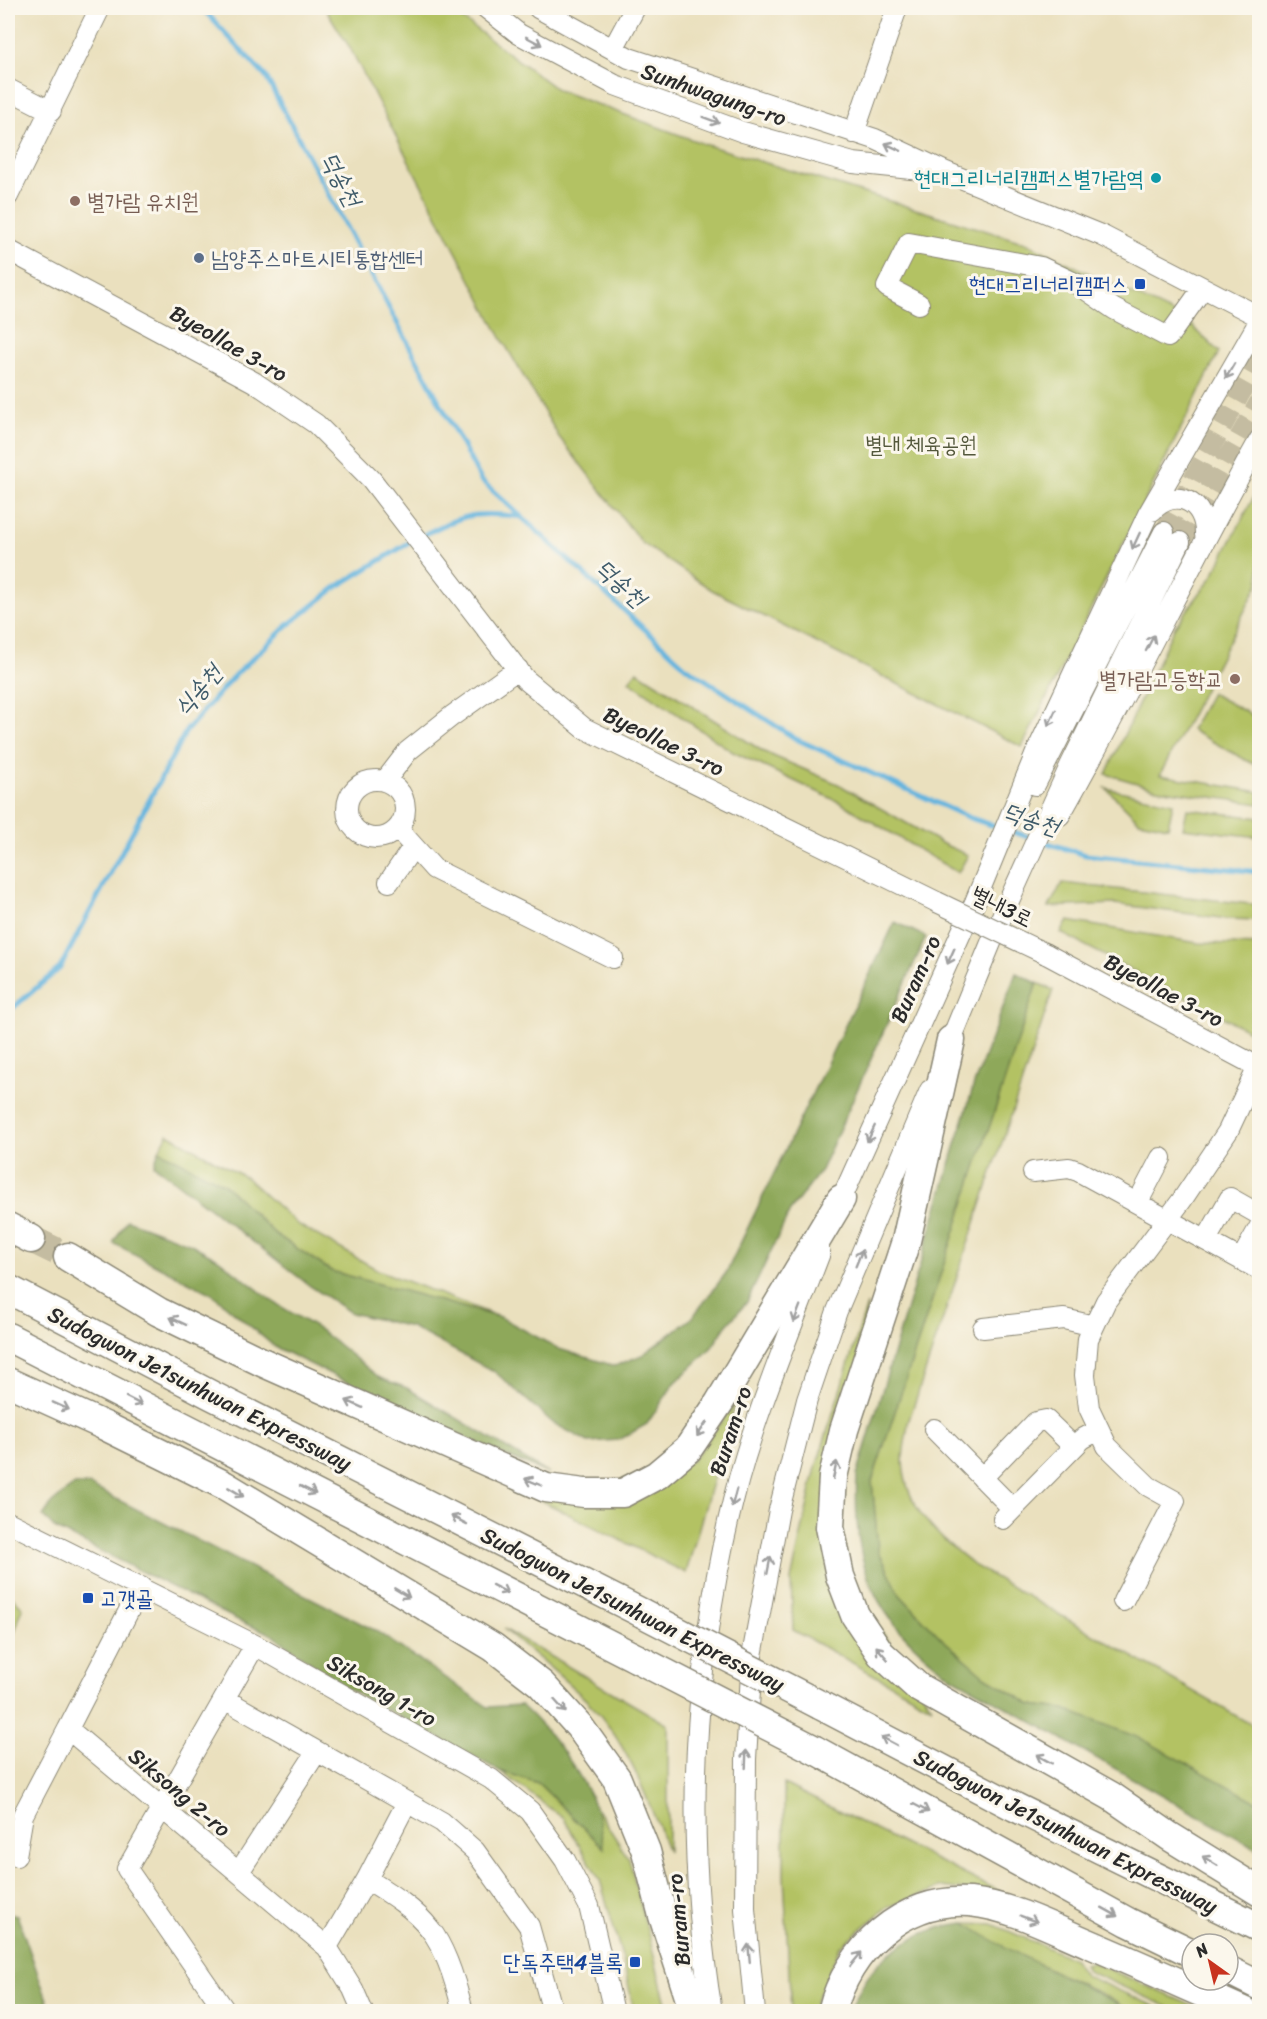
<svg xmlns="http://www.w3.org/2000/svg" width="1267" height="2019" viewBox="0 0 1267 2019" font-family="Sriracha,'Poor Story',sans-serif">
	<rect width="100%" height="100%" fill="#fbf7ec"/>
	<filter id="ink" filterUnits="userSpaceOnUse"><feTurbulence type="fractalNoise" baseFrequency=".0167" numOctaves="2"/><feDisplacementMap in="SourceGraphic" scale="12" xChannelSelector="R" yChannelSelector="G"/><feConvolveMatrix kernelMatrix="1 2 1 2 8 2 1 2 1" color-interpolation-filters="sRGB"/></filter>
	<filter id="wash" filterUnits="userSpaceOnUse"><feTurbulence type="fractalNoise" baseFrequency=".008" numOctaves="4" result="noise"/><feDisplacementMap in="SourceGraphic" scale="24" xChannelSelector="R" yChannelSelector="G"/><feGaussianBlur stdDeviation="1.35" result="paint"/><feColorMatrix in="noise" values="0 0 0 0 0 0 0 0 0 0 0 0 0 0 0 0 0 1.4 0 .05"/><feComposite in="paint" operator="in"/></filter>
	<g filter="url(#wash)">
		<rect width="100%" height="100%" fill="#eae0be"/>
		<!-- green -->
		<path fill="#b3c264" stroke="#6f7648" stroke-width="1.5" d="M 325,8 L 448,8 L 558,90 L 704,144 L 1026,243 L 1185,319 L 1219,352 L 1022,747 L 712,590 L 642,543 L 559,437 L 500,336 L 350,48 Z
			M 1259,487 L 1259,583 L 1160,775 L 1259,792 L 1259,804 L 1157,789 L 1106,774 L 1174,628 L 1212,577 Z
			M 637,671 L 764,752 L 838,784 L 943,844 L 968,855 L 958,873 L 841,803 L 733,752 L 629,681 Z
			M 1211,693 L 1259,719 L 1259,751 L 1253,764 L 1191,730 Z
			M 1106,788 L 1173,803 L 1168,827 L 1139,821 Z
			M 1187,809 L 1259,818 L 1259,837 L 1183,828 Z
			M 1062,883 L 1259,905 L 1259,920 L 1228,919 L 1115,904 L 1049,907 Z
			M 1068,921 L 1198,943 L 1259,945 L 1259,1036 L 1061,933 Z
			M 1037,983 L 1053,990 L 908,1423 C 907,1435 903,1449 903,1461 C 905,1510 940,1538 975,1566 L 1259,1729 L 1259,1803 L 1064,1709 L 1031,1705 L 985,1676 L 941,1638 L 900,1595 L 878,1550 L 872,1481 Z
			M 168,1134 L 247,1178 L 297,1224 L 378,1270 L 502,1318 L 331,1271 L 275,1234 L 224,1184 L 159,1150 Z
			M 867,1305 L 866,1326 L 825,1547 L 932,1707 L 793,1630 L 791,1580 L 816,1467 Z
			M 735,1403 L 686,1573 L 524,1492 L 549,1499 L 692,1461 Z
			M 8,1592 L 23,1608 L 8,1651 Z
			M 504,1629 L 668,1725 L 668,1852 C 648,1800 628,1742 588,1702 C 562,1676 532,1653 504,1629 Z
			M 500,1771 L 538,1783 L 603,1847 L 596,1808 L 629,1859 L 668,2011 L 634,2011 L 623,1960 L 600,1880 L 564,1819 Z
			M 784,1784 L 1006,1895 L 942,1887 L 886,1908 L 840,1947 L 816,2001 L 817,2011 L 791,2011 L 784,1877 Z
			M 965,1923 L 992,1924 L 1074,1959 L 1084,1975 L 1165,2011 L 1130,2011 L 1104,1995 L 996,1944 Z
			M 1092,1962 L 1204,2011 L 1177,2011 L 1087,1971 L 1084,1964 Z"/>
		<!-- forest -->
		<path fill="#8ea85a" stroke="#5c6a42" stroke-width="1.5" d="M 895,922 L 926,937 L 821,1170 L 790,1211 L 747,1302 L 726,1326 L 712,1347 L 673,1385 L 647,1424 L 619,1440 L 588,1442 L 553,1423 L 495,1372 L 411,1327 L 351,1313 L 310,1286 L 154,1165 L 159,1150 L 224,1184 L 275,1234 L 331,1271 L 502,1318 L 559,1349 L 615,1366 L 642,1355 L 692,1318 L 726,1273 Z
			M 1016,973 L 1037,983 L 872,1481 L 878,1550 L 900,1595 L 941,1638 L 985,1676 L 1031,1705 L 1064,1709 L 1142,1739 L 1259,1803 L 1259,1850 L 951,1676 C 874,1621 852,1569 857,1475 L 974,1084 Z
			M 127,1220 L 191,1244 L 218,1259 L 275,1303 L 320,1330 L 380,1378 L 407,1388 L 549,1474 L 360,1393 L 349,1383 L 275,1347 L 212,1294 L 113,1243 Z
			M 74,1485 L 89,1485 L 376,1631 L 488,1707 L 521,1705 C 551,1733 579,1768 595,1807 C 600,1819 601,1835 604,1848 L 538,1783 L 500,1771 L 346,1688 L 270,1633 L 248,1625 L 54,1528 L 43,1516 L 52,1503 Z
			M 8,1913 L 17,1915 L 51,2011 L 8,2011 Z
			M 965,1923 C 1017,1958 1076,1979 1130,2011 L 849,2011 C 856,1999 862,1982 872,1971 C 893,1944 931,1926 965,1923 Z"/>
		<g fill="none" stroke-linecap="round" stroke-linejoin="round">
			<!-- stream -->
			<path stroke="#63b4de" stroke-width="5" d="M 202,8 L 266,77 L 481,480 L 686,667 L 796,739 L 970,818 L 1001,828
				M 420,537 C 463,514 474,511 522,517
				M 1010,831 L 1032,838
				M 1041,841 L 1086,855 L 1260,872
				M 8,1012 L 60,968 L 186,731 L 233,677 L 288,625 L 338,586 L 412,541"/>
		</g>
	</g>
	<g filter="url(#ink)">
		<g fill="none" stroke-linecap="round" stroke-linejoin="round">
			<!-- minor-tunnel -->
			<path stroke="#c4bca1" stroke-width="20" stroke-dasharray="20 10" stroke-linecap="butt" d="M 1164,532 L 1260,358
				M 1180,542 L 1260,401"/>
			<!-- highway-tunnel -->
			<path stroke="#c4bca1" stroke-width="28" stroke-dasharray="28 14" stroke-linecap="butt" d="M 31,1239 L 68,1257"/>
			<defs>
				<path id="minor" d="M 486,8 L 519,34 L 615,85 L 743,132 L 853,163 L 931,171
					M 538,8 L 629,58 L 875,139 L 946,172 L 1103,236 L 1260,317
					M 613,49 L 635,8
					M 8,89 L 51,111
					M 854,133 L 897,8
					M 8,196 L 100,8
					M 8,250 L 254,382 L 316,424 L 371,479 L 525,679 L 584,728 L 937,902
					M 919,304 L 887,287 L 909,243 L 1041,267 L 1079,285 L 1114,309 L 1168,337 L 1203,288
					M 1152,511 C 1176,486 1206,502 1205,535
					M347 809a29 29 0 1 1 58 0a29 29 0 1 1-58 0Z
					M 385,781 L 408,751 L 452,716 L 518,669
					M 1035,785 L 1164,532
					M 1060,815 C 1130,692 1190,563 1260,439
					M 398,829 L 434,869 L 613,958
					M 389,882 L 413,847
					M 1046,954 L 1260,1068
					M 946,1052 L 1002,916 L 1070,766 L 1180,542
					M 1033,1172 L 1069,1168 L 1078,1171 L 1260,1270
					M 1138,1202 L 1161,1158
					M 836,1211 L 975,902 L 1036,753 L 1148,514 L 1260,320
					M 1206,1240 L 1230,1198 L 1260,1215
					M 1241,1260 L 1260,1226
					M 983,1328 L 1064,1319 L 1094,1326
					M 934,1429 L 1013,1509
					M 982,1478 L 1036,1422 L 1046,1420 L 1074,1447
					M 1003,1519 L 1082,1439 L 1099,1430
					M 8,1522 L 255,1645 L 491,1779 L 530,1811 L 565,1860 L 589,1906 L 614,2012
					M 141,1587 L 68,1729 L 327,1947 L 353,1989 L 363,2012
					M 1123,1601 L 1175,1501 L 1148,1486 L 1107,1446 L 1089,1408 L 1085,1375 L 1088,1339 L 1106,1301 L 1182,1200 L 1228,1131 L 1258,1067
					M 226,1700 L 442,1822 L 475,1851 L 529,1926 L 553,2012
					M 16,1856 L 23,1815 L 68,1729
					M 239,1872 L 316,1753
					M 367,1879 C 389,1893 414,1908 430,1929 C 446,1949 457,1987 463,2012
					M 327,1947 L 367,1879 L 407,1802
					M 226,2012 L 127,1869 L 255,1645
					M 712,2012 C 684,1842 692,1667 733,1501 C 753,1419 790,1332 820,1253
					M 755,2012 L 745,1909 L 746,1759 L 752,1656 L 779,1510 L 807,1400 L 837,1311 L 930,1090"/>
				<path id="highway" d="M 951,1040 L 906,1241 L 844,1430 L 833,1477 L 830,1527 L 840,1576 L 855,1615 L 881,1654 L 919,1688 L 1111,1796 L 1169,1836 L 1260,1892
					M 8,1227 L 31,1239
					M 68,1257 L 159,1312 L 264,1363 L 546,1488 L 584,1493 L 623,1493 L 657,1475 L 688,1449 L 719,1403 L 841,1199
					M 8,1289 L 211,1395 L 642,1613
					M 8,1337 L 636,1658
					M 8,1382 L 105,1426 L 224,1485 L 493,1647 L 541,1684 L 579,1726 L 617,1779 L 646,1851 L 663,1916 L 694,2012
					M 820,1705 L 1015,1807 L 1260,1928
					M 815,1750 L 1128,1922 L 1192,1953
					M 1228,1970 L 1260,1986
					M 832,2012 C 847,1950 903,1897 970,1902 C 1011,1906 1052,1928 1090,1944 C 1142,1966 1193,1989 1245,2012"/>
			</defs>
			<!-- minor casing -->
			<use href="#minor" stroke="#8a8674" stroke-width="22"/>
			<!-- highway casing -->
			<use href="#highway" stroke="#8a8674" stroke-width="31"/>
			<!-- minor -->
			<use href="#minor" stroke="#fff" stroke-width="20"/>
			<!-- highway -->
			<use href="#highway" stroke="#fff" stroke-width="28"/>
			<defs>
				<path id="minor-bridge" d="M 937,902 L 1046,954"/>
				<path id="highway-bridge" d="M 642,1613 L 820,1705
					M 636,1658 L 815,1750"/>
			</defs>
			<!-- minor-bridge casing -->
			<use href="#minor-bridge" stroke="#8a8674" stroke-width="22" stroke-linecap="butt"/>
			<!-- highway-bridge casing -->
			<use href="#highway-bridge" stroke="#8a8674" stroke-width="31" stroke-linecap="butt"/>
			<!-- minor-bridge -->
			<use href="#minor-bridge" stroke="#fff" stroke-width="20"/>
			<!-- highway-bridge -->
			<use href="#highway-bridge" stroke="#fff" stroke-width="28"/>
		</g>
		<!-- one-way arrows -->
		<defs><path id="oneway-shaft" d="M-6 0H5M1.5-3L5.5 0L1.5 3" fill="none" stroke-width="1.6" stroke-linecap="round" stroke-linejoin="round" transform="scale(1.5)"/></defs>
		<g stroke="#a0a0a0">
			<use href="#oneway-shaft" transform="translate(534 41) rotate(28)"/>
			<use href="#oneway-shaft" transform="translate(711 120) rotate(20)"/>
			<use href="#oneway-shaft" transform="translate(893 147) rotate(-155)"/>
			<use href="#oneway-shaft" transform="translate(1230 371) rotate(120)"/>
			<use href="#oneway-shaft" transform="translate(1136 541) rotate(115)"/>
			<use href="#oneway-shaft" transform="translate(1150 643) rotate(-63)"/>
			<use href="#oneway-shaft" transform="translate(1052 718) rotate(115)"/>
			<use href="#oneway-shaft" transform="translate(951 956) rotate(114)"/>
			<use href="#oneway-shaft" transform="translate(871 1134) rotate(115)"/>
			<use href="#oneway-shaft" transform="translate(859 1258) rotate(-68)"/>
			<use href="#oneway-shaft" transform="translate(797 1314) rotate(111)"/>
			<use href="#oneway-shaft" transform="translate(178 1321) rotate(-154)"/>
			<use href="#oneway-shaft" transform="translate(134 1401) rotate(27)"/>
			<use href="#oneway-shaft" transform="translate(354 1404) rotate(-156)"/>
			<use href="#oneway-shaft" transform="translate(61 1406) rotate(24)"/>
			<use href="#oneway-shaft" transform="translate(702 1429) rotate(124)"/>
			<use href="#oneway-shaft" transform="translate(835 1470) rotate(-78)"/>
			<use href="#oneway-shaft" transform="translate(533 1482) rotate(-157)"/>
			<use href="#oneway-shaft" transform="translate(308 1490) rotate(27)"/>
			<use href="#oneway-shaft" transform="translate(236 1492) rotate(31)"/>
			<use href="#oneway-shaft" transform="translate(734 1498) rotate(105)"/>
			<use href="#oneway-shaft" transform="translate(459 1520) rotate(-153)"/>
			<use href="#oneway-shaft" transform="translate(769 1565) rotate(-79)"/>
			<use href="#oneway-shaft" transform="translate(500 1589) rotate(27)"/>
			<use href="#oneway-shaft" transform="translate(402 1593) rotate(31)"/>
			<use href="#oneway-shaft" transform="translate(882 1653) rotate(-131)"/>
			<use href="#oneway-shaft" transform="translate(560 1706) rotate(48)"/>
			<use href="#oneway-shaft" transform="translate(889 1741) rotate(-152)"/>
			<use href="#oneway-shaft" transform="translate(746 1759) rotate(-88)"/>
			<use href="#oneway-shaft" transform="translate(1044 1759) rotate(-151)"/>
			<use href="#oneway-shaft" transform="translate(921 1808) rotate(28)"/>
			<use href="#oneway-shaft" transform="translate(1210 1861) rotate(-148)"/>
			<use href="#oneway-shaft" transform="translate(1110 1912) rotate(29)"/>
			<use href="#oneway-shaft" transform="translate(1029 1919) rotate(21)"/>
			<use href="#oneway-shaft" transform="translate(749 1953) rotate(-95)"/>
			<use href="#oneway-shaft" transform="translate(856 1959) rotate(-51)"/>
		</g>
	</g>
	<!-- markers -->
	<circle fill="#0f9aa8" stroke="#fbf7ec" stroke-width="2" cx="1156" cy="178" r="6"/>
	<g fill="#8d6e63" stroke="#fbf7ec" stroke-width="2">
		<circle cx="75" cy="201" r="6"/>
		<circle cx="1235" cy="679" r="6"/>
	</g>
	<circle fill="#5c6f8a" stroke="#fbf7ec" stroke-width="2" cx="199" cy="258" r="6"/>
	<g fill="#1a4fb4" stroke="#fbf7ec" stroke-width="2">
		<rect x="1134" y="278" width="12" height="12" rx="3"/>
		<rect x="82" y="1592" width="12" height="12" rx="3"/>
		<rect x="629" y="1956" width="12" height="12" rx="3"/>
	</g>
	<g text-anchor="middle" stroke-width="6" stroke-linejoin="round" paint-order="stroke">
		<!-- street labels -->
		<g font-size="22" fill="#2b2b2b" stroke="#fbf7ec">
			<text transform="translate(714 94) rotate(19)" y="8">Sunhwagung-ro</text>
			<text transform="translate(229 343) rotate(30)" y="8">Byeollae 3-ro</text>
			<text transform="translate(664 741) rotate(26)" y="8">Byeollae 3-ro</text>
			<text transform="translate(1002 906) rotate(26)" y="8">별내3로</text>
			<text transform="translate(915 979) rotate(-66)" y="8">Buram-ro</text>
			<text transform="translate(1164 990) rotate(28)" y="8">Byeollae 3-ro</text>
			<text transform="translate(200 1388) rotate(27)" y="8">Sudogwon Je1sunhwan Expressway</text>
			<text transform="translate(730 1431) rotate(-72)" y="8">Buram-ro</text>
			<text transform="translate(633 1609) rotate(27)" y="8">Sudogwon Je1sunhwan Expressway</text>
			<text transform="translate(382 1690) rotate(30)" y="8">Siksong 1-ro</text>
			<text transform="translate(180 1792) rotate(40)" y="8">Siksong 2-ro</text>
			<text transform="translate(1066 1831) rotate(27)" y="8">Sudogwon Je1sunhwan Expressway</text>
			<text transform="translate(678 1920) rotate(-95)" y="8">Buram-ro</text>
		</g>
		<!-- culture labels -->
		<g font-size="22" fill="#0d838f" stroke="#fbf7ec" text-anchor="end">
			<text x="1144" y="186">현대그리너리캠퍼스별가람역</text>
		</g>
		<!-- education labels -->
		<g font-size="22" fill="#785e54" stroke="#fbf7ec" text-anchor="start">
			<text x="87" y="209">별가람 유치원</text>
			<text x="1223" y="687" text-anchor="end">별가람고등학교</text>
		</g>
		<!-- service labels -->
		<g font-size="22" fill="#4e5e75" stroke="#fbf7ec" text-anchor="start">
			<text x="211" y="266">남양주스마트시티통합센터</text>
		</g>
		<!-- transit labels -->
		<g font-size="22" fill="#164399" stroke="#fbf7ec" text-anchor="end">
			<text x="1128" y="292">현대그리너리캠퍼스</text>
			<text x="100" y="1606" text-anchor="start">고갯골</text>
			<text x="623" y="1970">단독주택4블록</text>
		</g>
		<!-- park labels -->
		<g font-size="22" fill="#54583c" stroke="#fbf7ec">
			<text x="921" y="452">별내 체육공원</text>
		</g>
		<!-- water labels -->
		<g font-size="24" font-style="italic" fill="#3f5b6a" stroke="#fbf7ec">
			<text transform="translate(341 179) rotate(62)" y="8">덕송천</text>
			<text transform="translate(621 583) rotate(42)" y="8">덕송천</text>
			<text transform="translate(198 690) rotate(-49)" y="8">식송천</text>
			<text transform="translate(1031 819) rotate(18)" y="8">덕송천</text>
		</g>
	</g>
	<!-- margin -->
	<rect width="1267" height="2019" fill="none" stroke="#fbf7ec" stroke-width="30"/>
	<!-- north arrow -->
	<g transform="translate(1210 1962) rotate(326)"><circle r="28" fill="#fbf7ec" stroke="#a8a59f" stroke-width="1.5"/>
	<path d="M0-4.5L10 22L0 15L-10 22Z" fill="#c8321e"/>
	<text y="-9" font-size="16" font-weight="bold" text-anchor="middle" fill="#2b2b2b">N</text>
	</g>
</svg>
